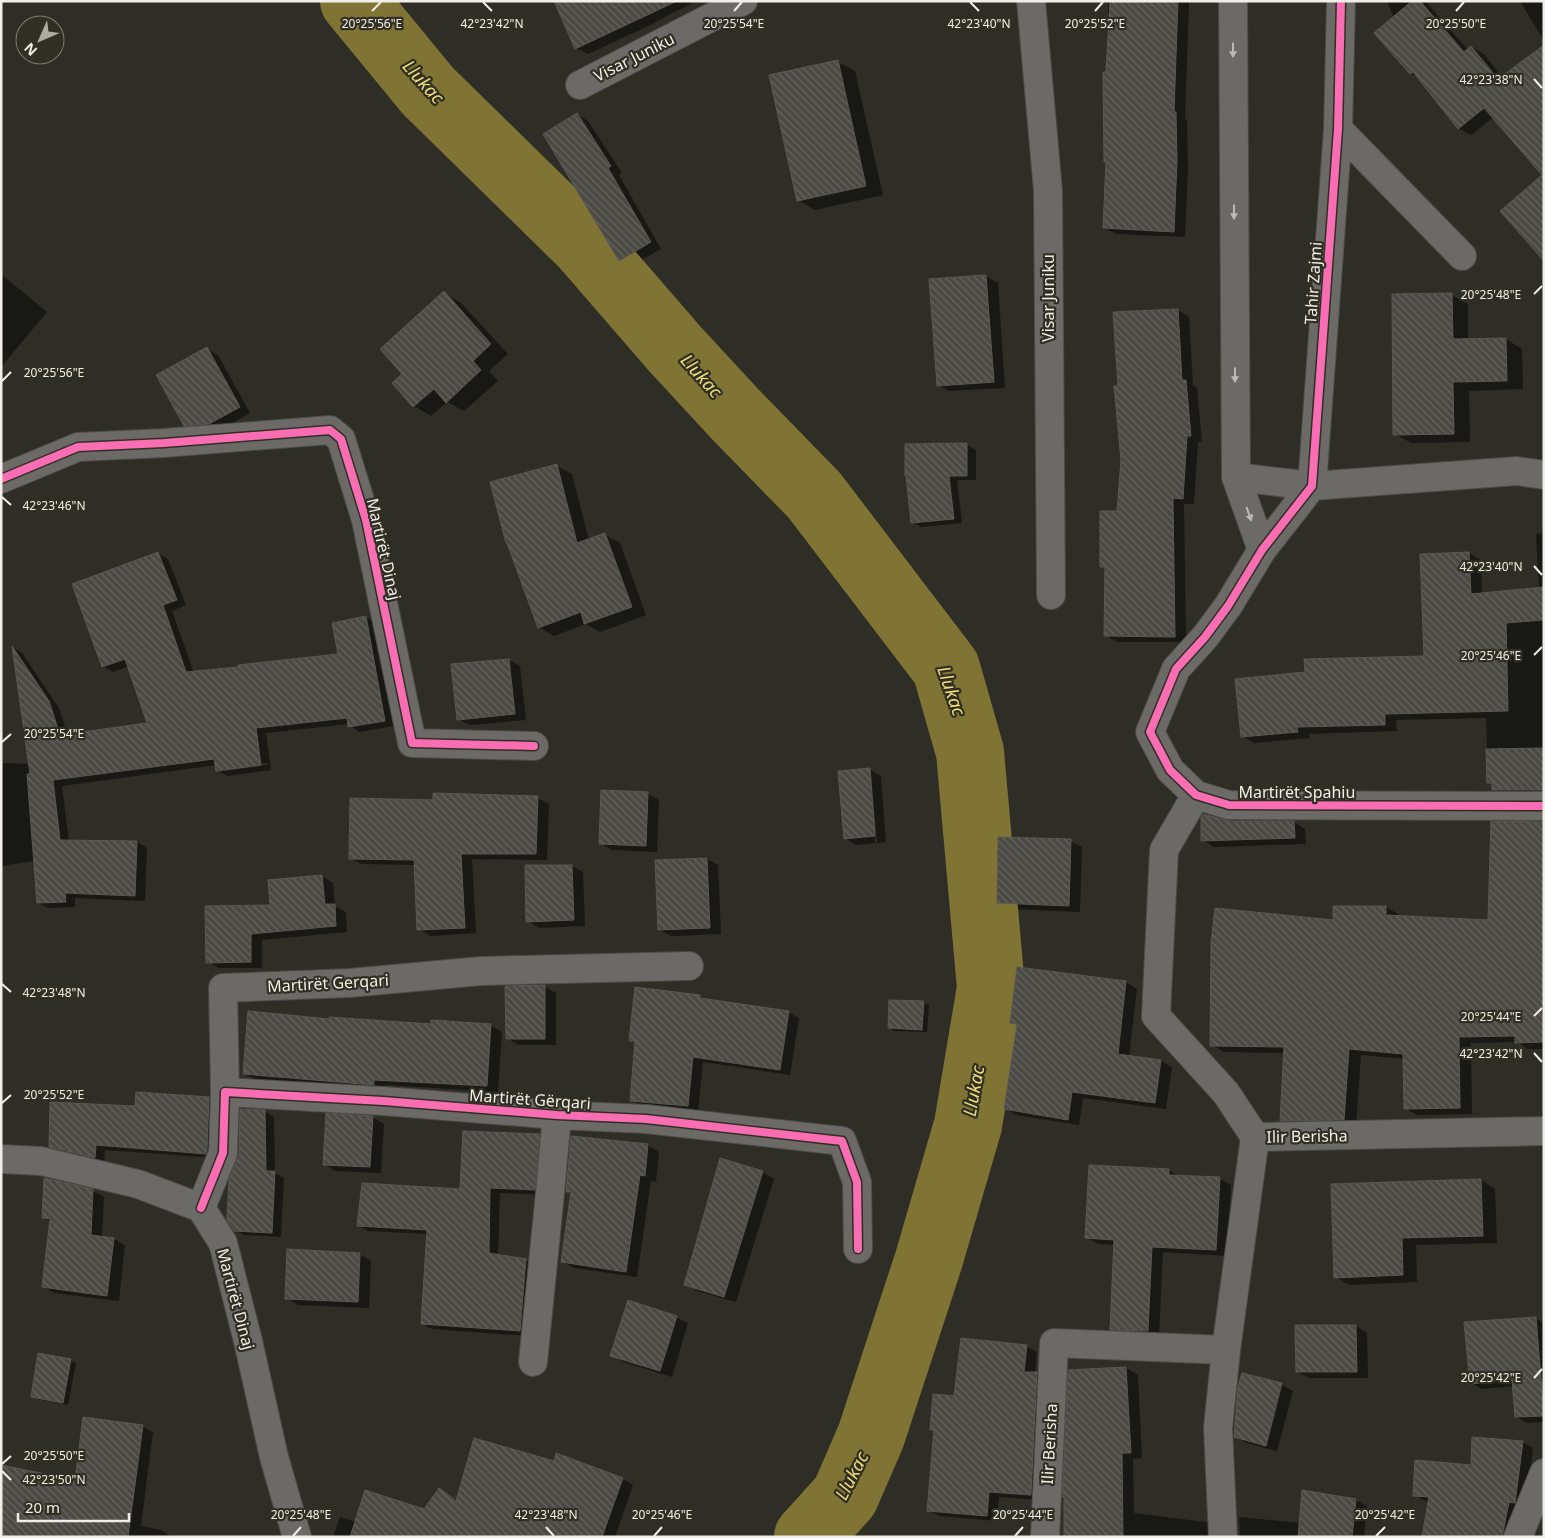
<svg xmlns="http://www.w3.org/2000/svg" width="1545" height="1538" viewBox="0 0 1545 1538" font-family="'Noto Sans',sans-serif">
	<defs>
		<pattern id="building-back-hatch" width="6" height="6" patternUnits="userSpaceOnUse" patternTransform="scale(1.25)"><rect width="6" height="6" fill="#4a4944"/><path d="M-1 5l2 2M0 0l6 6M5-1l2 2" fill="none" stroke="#65645f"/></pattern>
	</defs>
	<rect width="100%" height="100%" fill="#2e2d26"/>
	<!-- shadow -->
	<path fill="#0007" fill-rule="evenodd" d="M 555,1 L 696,1 L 644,28 L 588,54 L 576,48 Z
		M 1108,1 L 1189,1 L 1185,119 L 1187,120 L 1188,168 L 1185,237 L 1116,234 L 1104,228 L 1110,16 L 1108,14 Z
		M 1387,1 L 1425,1 L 1468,50 L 1471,47 L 1484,54 L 1502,77 L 1494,117 L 1471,135 L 1458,128 L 1419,78 L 1411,74 L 1376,33 L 1394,18 Z
		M 1520,1 L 1544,1 L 1544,41 Z
		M 838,62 L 855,71 L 883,195 L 815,210 L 798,200 Z
		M 577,114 L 588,121 L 622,173 L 619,175 L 661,249 L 631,266 L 620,260 Z
		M 1,274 L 47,312 L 1,367 Z
		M 986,276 L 998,283 L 1005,388 L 949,391 L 938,385 L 930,280 Z
		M 444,293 L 461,303 L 508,354 L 489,371 L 498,381 L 464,411 L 447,402 L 431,416 L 414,406 L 393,383 L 404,374 Z
		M 1452,295 L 1468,304 L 1468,340 L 1506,339 L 1522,349 L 1523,389 L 1469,391 L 1470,442 L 1411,443 L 1395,434 Z
		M 1178,310 L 1189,317 L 1193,385 L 1197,388 L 1202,441 L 1198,442 L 1194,504 L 1184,504 L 1186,642 L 1117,642 L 1105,635 L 1106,569 L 1101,566 L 1118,513 L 1122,460 L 1119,387 Z
		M 207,349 L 218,355 L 250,413 L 221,430 L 197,432 L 185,425 Z
		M 906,445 L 967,445 L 976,450 L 976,480 L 957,480 L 962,523 L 921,527 L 912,522 Z
		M 557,466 L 572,474 L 589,540 L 605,535 L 620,543 L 646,615 L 600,632 L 586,624 L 554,636 L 539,627 Z
		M 1544,533 L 1544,797 L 1505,796 L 1493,790 L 1493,785 L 1488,782 L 1486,718 L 1396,720 L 1397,731 L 1309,734 L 1310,738 L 1254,743 L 1242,736 L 1306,674 L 1426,657 L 1469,553 L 1481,560 L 1482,594 L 1539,588 L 1536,534 Z
		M 158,553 L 168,559 L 186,605 L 172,611 L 194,673 L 340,655 L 366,617 L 376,623 L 394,726 L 359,732 L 349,724 L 266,733 L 271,770 L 227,776 L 217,770 L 216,765 L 62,786 L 69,841 L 137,842 L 147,848 L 145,901 L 75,898 L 75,907 L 48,908 L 38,903 L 35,861 L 1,866 L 1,763 L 30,764 L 14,648 L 22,653 L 59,708 L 68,735 L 149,724 L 129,666 L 113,672 L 103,666 ZM 267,763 L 268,765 L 224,771 L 224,768 Z
		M 509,660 L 520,666 L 526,720 L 470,725 L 458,719 Z
		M 869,769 L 881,776 L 886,842 L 856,845 L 845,838 ZM 869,775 L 871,775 L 877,842 L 875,843 Z
		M 602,791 L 648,794 L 659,800 L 657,852 L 612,850 L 600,843 Z
		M 434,795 L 538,798 L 549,804 L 547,860 L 472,859 L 476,933 L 430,936 L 419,929 L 416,865 L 361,864 L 350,858 L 434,801 Z
		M 1229,822 L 1294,822 L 1305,829 L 1306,844 L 1214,847 L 1203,840 Z
		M 1544,823 L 1544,1049 L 1528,1049 L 1517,1042 L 1471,1043 L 1472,1114 L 1417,1115 L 1405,1108 L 1404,1059 L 1361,1055 L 1356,1126 L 1294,1127 L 1281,1120 L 1285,1053 L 1224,1052 L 1212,1045 L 1334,921 L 1386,907 L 1398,914 L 1398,917 L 1489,921 Z
		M 1070,841 L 1082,847 L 1080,912 L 1009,909 L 998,903 Z
		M 707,859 L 718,865 L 721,934 L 671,936 L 660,930 Z
		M 572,866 L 583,872 L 585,926 L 539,928 L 527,921 Z
		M 322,876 L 333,883 L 335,906 L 346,912 L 347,932 L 262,940 L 262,968 L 219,968 L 208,962 L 271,906 Z
		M 1126,982 L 1137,989 L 1129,1057 L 1161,1061 L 1172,1067 L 1166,1109 L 1083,1098 L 1079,1125 L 1016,1115 L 1005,1108 L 1018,1026 L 1012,1022 Z
		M 544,986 L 556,993 L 556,1045 L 518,1045 L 507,1038 Z
		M 700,996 L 707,1000 L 788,1012 L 799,1018 L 790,1075 L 703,1062 L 698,1112 L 642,1106 L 631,1100 L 636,1043 L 631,1040 Z
		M 923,1002 L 929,1005 L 927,1032 L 894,1031 L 889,1027 Z
		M 330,1020 L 432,1025 L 490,1025 L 502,1032 L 498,1092 L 386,1085 L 385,1091 L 256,1080 L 244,1074 Z
		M 209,1099 L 218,1104 L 216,1158 L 105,1150 L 104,1162 L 60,1152 L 50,1146 L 136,1107 Z
		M 265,1111 L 274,1117 L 275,1173 L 284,1178 L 281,1237 L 244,1235 L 235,1230 Z
		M 372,1117 L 384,1124 L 381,1173 L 335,1171 L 324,1164 Z
		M 539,1136 L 549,1141 L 544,1195 L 500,1193 L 498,1256 L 525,1260 L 535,1266 L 529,1336 L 432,1329 L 422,1324 L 428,1234 L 368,1231 L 358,1225 L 461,1190 Z
		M 572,1137 L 648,1145 L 659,1152 L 656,1182 L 651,1181 L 637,1277 L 574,1268 L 563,1262 L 572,1194 L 567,1191 Z
		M 721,1160 L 763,1172 L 774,1179 L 736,1302 L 697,1291 L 686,1284 Z
		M 1169,1170 L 1179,1177 L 1220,1179 L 1231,1185 L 1227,1256 L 1163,1252 L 1159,1337 L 1122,1335 L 1111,1329 L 1115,1245 L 1098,1244 L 1086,1237 Z
		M 45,1179 L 93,1191 L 104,1197 L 102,1237 L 114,1239 L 125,1245 L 119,1301 L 55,1293 L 43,1287 L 51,1222 L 43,1218 Z
		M 1481,1180 L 1495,1189 L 1497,1243 L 1416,1245 L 1417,1282 L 1350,1285 L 1335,1277 L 1332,1186 Z
		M 360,1254 L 371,1261 L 369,1308 L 298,1305 L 286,1298 Z
		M 676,1317 L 688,1323 L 672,1377 L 623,1362 L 612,1355 Z
		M 1535,1318 L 1544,1323 L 1544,1422 L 1527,1423 L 1517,1417 L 1514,1386 L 1482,1389 L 1471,1383 Z
		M 1356,1326 L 1367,1333 L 1368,1378 L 1309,1378 L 1297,1372 Z
		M 1026,1346 L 1037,1352 L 1035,1373 L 1047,1379 L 1042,1500 L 999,1497 L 997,1521 L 939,1516 L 928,1510 L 935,1431 L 931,1429 L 955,1397 Z
		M 70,1360 L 76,1363 L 68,1405 L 37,1399 L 32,1396 Z
		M 1126,1368 L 1138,1375 L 1142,1458 L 1133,1459 L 1134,1513 L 1206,1522 L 1218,1529 L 1218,1537 L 1066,1537 L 1070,1371 Z
		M 1243,1374 L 1282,1385 L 1293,1391 L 1277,1451 L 1247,1443 L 1235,1437 Z
		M 142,1426 L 153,1432 L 141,1526 L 161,1530 L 172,1537 L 1,1537 L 76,1482 Z
		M 1522,1442 L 1533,1448 L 1526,1508 L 1514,1537 L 1424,1537 L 1430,1502 L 1425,1501 L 1414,1495 Z
		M 557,1454 L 623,1479 L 633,1485 L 615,1537 L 333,1537 L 340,1517 L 356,1522 L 425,1510 L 440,1490 L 457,1501 L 554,1462 Z
		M 1356,1500 L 1367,1506 L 1364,1537 L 1240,1537 L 1239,1517 L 1300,1523 Z"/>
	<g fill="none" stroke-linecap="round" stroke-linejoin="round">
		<!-- river -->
		<path stroke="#7f7434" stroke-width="68" d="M 354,1 L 428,91 L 584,244 L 675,349 L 735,414 L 814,495 L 946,668 L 970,752 L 991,988 L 968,1125 L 929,1259 L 871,1436 L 845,1496 L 808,1537"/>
	</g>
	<!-- building -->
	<path fill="url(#building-back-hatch)" stroke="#595853" d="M 554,1 L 677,1 L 575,49 Z
		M 1110,1 L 1178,1 L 1174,112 L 1176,112 L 1177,161 L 1174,232 L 1103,228 L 1106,161 L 1104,162 L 1103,72 L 1106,72 Z
		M 1412,1 L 1420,1 L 1464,52 L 1471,46 L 1498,79 L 1544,45 L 1544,261 L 1500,211 L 1542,175 L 1484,108 L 1458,129 L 1413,72 L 1410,74 L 1374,33 Z
		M 838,60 L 866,186 L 797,201 L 769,75 Z
		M 577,113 L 611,166 L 608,168 L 651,242 L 619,261 L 543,134 Z
		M 986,275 L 994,382 L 937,386 L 929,279 Z
		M 444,291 L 491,344 L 473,361 L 481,370 L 446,403 L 434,389 L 413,407 L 392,383 L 402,374 L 380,349 Z
		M 1452,293 L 1453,339 L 1506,338 L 1507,381 L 1453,382 L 1454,434 L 1393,435 L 1392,294 Z
		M 1178,309 L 1182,380 L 1186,380 L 1191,436 L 1187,436 L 1183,499 L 1173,498 L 1175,637 L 1104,636 L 1105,567 L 1100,567 L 1100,511 L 1117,511 L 1121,460 L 1114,386 L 1118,386 L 1113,312 Z
		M 207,347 L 240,407 L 209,424 L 184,426 L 156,375 Z
		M 967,443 L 967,476 L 949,476 L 954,519 L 911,523 L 906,476 L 905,476 L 905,444 Z
		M 557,464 L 577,543 L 605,533 L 632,607 L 584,624 L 581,612 L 538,628 L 507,543 L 506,543 L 490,482 Z
		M 158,552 L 177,600 L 163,605 L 186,672 L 238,667 L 238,665 L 338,654 L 332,623 L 366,616 L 385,721 L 348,727 L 347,718 L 256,728 L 261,765 L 216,771 L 214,759 L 53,780 L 60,840 L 137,841 L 135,896 L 65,893 L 66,902 L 37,903 L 27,774 L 30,774 L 12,646 L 49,701 L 60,735 L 147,723 L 125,659 L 102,667 L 72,584 Z
		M 1469,552 L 1471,594 L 1544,587 L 1544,620 L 1506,623 L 1508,711 L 1385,714 L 1385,725 L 1297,727 L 1298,732 L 1241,737 L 1235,679 L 1305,672 L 1304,659 L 1424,656 L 1420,554 Z
		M 509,659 L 515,714 L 457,720 L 451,664 Z
		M 1544,748 L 1544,790 L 1492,790 L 1492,783 L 1487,783 L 1486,749 Z
		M 870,768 L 875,836 L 844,839 L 838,771 Z
		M 601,790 L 648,792 L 646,846 L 599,844 Z
		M 433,793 L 538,796 L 536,854 L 461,854 L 465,928 L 417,930 L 414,860 L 349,859 L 350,798 L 433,800 Z
		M 1203,814 L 1229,821 L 1294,821 L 1295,838 L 1201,841 L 1201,818 Z
		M 1491,821 L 1544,822 L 1544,1042 L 1515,1043 L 1515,1036 L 1459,1037 L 1460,1108 L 1404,1109 L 1403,1054 L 1349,1049 L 1344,1120 L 1280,1121 L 1284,1047 L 1210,1046 L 1211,943 L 1215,908 L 1333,920 L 1333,906 L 1386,906 L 1386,915 L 1488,920 Z
		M 998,837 L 1071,839 L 1069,906 L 997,903 Z
		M 707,858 L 710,928 L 658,930 L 655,860 Z
		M 525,865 L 572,865 L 574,920 L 526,922 Z
		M 322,875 L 325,904 L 335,904 L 336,926 L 251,934 L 251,962 L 206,963 L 205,906 L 270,905 L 268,880 Z
		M 1017,967 L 1126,981 L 1118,1054 L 1161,1060 L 1155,1103 L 1072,1092 L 1068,1120 L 1004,1109 L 1017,1024 L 1010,1023 Z
		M 545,985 L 545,1039 L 506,1039 L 505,986 Z
		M 635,987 L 700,995 L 700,998 L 789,1011 L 780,1070 L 693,1057 L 688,1106 L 630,1101 L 635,1041 L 629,1041 Z
		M 889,1000 L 924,1001 L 922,1030 L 888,1028 Z
		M 248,1011 L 329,1019 L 329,1017 L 431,1024 L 431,1020 L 491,1024 L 487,1086 L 374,1080 L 374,1085 L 243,1074 Z
		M 136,1092 L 209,1097 L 207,1150 L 206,1154 L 96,1145 L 95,1158 L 49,1147 L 50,1102 L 135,1106 Z
		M 240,1109 L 265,1110 L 266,1171 L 275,1171 L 272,1233 L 234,1231 L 227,1220 L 229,1179 L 239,1154 Z
		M 326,1113 L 373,1116 L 370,1167 L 323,1165 Z
		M 463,1131 L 540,1134 L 535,1190 L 490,1188 L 489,1253 L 526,1259 L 520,1331 L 421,1324 L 427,1230 L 357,1226 L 362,1183 L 460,1189 Z
		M 571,1136 L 648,1144 L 645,1176 L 640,1175 L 626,1272 L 561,1262 L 571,1192 L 566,1192 Z
		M 720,1158 L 763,1171 L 724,1297 L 684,1285 Z
		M 1089,1165 L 1169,1169 L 1169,1175 L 1220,1177 L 1216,1250 L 1152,1247 L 1148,1331 L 1110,1330 L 1114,1240 L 1085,1238 Z
		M 44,1178 L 93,1189 L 91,1235 L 114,1238 L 107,1296 L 42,1287 L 50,1219 L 42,1218 Z
		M 1481,1179 L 1483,1236 L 1402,1238 L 1403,1275 L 1334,1278 L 1331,1184 Z
		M 287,1249 L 360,1253 L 358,1302 L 285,1299 Z
		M 628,1300 L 677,1316 L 660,1371 L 610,1356 Z
		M 1536,1317 L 1544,1416 L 1515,1417 L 1512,1380 L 1470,1384 L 1464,1322 Z
		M 1295,1325 L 1356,1325 L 1357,1372 L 1296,1372 Z
		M 961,1338 L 1027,1345 L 1024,1372 L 1037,1372 L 1031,1495 L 989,1492 L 987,1516 L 927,1511 L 934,1430 L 930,1430 L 933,1394 L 954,1396 Z
		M 38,1353 L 71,1359 L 63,1403 L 31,1397 Z
		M 1126,1367 L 1131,1453 L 1122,1453 L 1123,1537 L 1064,1537 L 1064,1497 L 1062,1497 L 1068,1370 Z
		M 1242,1373 L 1282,1383 L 1266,1446 L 1234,1437 L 1238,1387 Z
		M 83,1417 L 143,1425 L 128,1537 L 1,1537 L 1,1465 L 75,1480 Z
		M 1472,1437 L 1523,1441 L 1515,1503 L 1509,1502 L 1502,1537 L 1422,1537 L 1429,1497 L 1413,1496 L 1415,1460 L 1471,1465 Z
		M 474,1438 L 554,1461 L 556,1453 L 623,1478 L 602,1537 L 350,1537 L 365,1490 L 424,1509 L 439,1488 L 456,1501 Z
		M 1302,1490 L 1356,1499 L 1352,1537 L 1298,1537 Z"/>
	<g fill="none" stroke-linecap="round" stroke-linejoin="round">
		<defs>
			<path id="minor" d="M 1031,1 L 1048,191 L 1051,595
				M 1233,1 L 1236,477 L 1262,550
				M 1341,1 L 1338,129 L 1312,486 L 1262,550 L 1228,606 L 1205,637 L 1176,669 L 1150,732 L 1170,770 L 1196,795 L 1229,805 L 1544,806
				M 580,85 L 743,1
				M 1338,129 L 1462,256
				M 1236,477 L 1312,486 L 1517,471 L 1544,475
				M 1,479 L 78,447 L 164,443 L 330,430 L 341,439 L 366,520 L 412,743 L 534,746
				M 1196,795 L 1164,850 L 1156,1016 L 1226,1093 L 1255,1137
				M 225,1092 L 223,988 L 350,983 L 481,971 L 689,966
				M 1255,1137 L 1544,1131
				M 1,1159 L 41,1161 L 138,1184 L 201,1208 L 223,1243 L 248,1341 L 274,1457 L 297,1537
				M 201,1208 L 223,1153 L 225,1092 L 383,1101 L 557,1115 L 646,1119 L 842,1141 L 857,1182 L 858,1249
				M 533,1362 L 550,1193 L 557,1115
				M 1045,1537 L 1054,1343 L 1226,1350
				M 1223,1537 L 1218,1428 L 1226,1350 L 1255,1137
				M 1518,1537 L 1544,1473"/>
		</defs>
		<!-- minor casing -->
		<use href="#minor" stroke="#4c4b46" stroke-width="30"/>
		<!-- minor -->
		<use href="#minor" stroke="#6b6a67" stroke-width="28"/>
		<defs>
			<path id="cycleway" d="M 1341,1 L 1338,129 L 1312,486 L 1262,550 L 1228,606 L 1205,637 L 1176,669 L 1150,732 L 1170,770 L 1196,795 L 1229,805 L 1544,806
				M 1,479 L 78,447 L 164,443 L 330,430 L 341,439 L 366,520 L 412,743 L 534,746
				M 201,1208 L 223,1153 L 225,1092 L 383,1101 L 557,1115 L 646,1119 L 842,1141 L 857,1182 L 858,1249"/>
		</defs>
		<!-- cycleway casing -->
		<use href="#cycleway" stroke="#312f23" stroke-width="11"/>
		<!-- cycleway -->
		<use href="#cycleway" stroke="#f96db3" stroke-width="8"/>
	</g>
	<!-- one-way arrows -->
	<defs><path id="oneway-solid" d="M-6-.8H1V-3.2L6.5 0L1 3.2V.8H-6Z" transform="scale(1.25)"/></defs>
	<g fill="#bbbab4">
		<use href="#oneway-solid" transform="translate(1233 50) rotate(90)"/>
		<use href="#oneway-solid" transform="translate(1234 212) rotate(90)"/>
		<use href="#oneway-solid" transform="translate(1235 375) rotate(90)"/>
		<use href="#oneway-solid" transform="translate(1249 514) rotate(70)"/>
	</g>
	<!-- ticks -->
	<path fill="none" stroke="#f1efe8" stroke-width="2" d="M 483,2 L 492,11M 970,2 L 979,11M 372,11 L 381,2M 734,11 L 742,2M 1095,11 L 1103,2M 1456,11 L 1464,2M 1534,79 L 1542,88M 1534,294 L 1542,286M 2,381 L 11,372M 2,497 L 11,505M 1534,566 L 1542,575M 1534,655 L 1542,647M 2,742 L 11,734M 2,984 L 11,992M 1534,1016 L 1542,1008M 1534,1053 L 1542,1062M 2,1103 L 11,1095M 1534,1378 L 1542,1369M 2,1464 L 11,1456M 2,1471 L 11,1480M 546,1527 L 554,1536M 293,1536 L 301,1527M 654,1536 L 662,1527M 1015,1536 L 1023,1527M 1376,1536 L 1385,1527"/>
	<g text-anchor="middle" stroke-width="4.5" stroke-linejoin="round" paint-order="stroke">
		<!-- street labels -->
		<g font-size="16" fill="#f1efe8" stroke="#312f23">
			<text transform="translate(634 57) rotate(-27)" y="6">Visar Juniku</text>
			<text transform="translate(1313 283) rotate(-86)" y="6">Tahir Zajmi</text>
			<text transform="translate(1048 298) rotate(-90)" y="6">Visar Juniku</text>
			<text transform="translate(384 549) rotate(77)" y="6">Martirët Dinaj</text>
			<text x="1297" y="798">Martirët Spahiu</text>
			<text transform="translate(328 983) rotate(-3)" y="6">Martirët Gerqari</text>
			<text transform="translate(530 1099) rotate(4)" y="6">Martirët Gërqari</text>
			<text transform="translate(1307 1136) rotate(-1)" y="6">Ilir Berisha</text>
			<text transform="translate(236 1299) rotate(75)" y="6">Martirët Dinaj</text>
			<text transform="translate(1049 1444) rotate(-87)" y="6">Ilir Berisha</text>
		</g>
		<!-- water labels -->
		<g font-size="18" font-style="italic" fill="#eedd7a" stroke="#312f23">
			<text transform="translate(423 82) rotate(48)" y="6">Llukac</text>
			<text transform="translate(701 376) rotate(48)" y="6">Llukac</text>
			<text transform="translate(951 691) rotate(71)" y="6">Llukac</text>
			<text transform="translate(974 1091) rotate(-80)" y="6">Llukac</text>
			<text transform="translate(852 1476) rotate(-63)" y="6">Llukac</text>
		</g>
	</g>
	<g font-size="12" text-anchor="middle" fill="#f1efe8" stroke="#312f23" stroke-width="4.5" stroke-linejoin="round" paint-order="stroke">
		<text x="372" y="28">20°25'56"E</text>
		<text x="492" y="28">42°23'42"N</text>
		<text x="734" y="28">20°25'54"E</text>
		<text x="979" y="28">42°23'40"N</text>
		<text x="1095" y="28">20°25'52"E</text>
		<text x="1456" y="28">20°25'50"E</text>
		<text x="1491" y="84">42°23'38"N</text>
		<text x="1491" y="299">20°25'48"E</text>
		<text x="54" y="377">20°25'56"E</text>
		<text x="54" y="510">42°23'46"N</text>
		<text x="1491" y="571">42°23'40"N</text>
		<text x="1491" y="660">20°25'46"E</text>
		<text x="54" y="738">20°25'54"E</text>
		<text x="54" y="997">42°23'48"N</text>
		<text x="1491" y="1021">20°25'44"E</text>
		<text x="1491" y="1058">42°23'42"N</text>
		<text x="54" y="1099">20°25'52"E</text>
		<text x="1491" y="1382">20°25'42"E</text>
		<text x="54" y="1460">20°25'50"E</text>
		<text x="54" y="1484">42°23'50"N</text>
		<text x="301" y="1519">20°25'48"E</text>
		<text x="546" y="1519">42°23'48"N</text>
		<text x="662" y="1519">20°25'46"E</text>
		<text x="1023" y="1519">20°25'44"E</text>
		<text x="1385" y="1519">20°25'42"E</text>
	</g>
	<!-- border -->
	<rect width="1545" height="1538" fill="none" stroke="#f1efe8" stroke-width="5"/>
	<!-- north arrow -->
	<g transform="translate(40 40) rotate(225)"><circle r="24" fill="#312f23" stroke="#7e7c72"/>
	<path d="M0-4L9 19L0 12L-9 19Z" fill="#adaba4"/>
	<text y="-8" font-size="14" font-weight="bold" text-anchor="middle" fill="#f1efe8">N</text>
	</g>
	<!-- scale -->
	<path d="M18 1513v8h111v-8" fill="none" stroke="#f1efe8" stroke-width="2.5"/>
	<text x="25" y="1513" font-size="15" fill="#f1efe8" stroke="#312f23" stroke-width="4" paint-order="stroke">20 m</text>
</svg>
